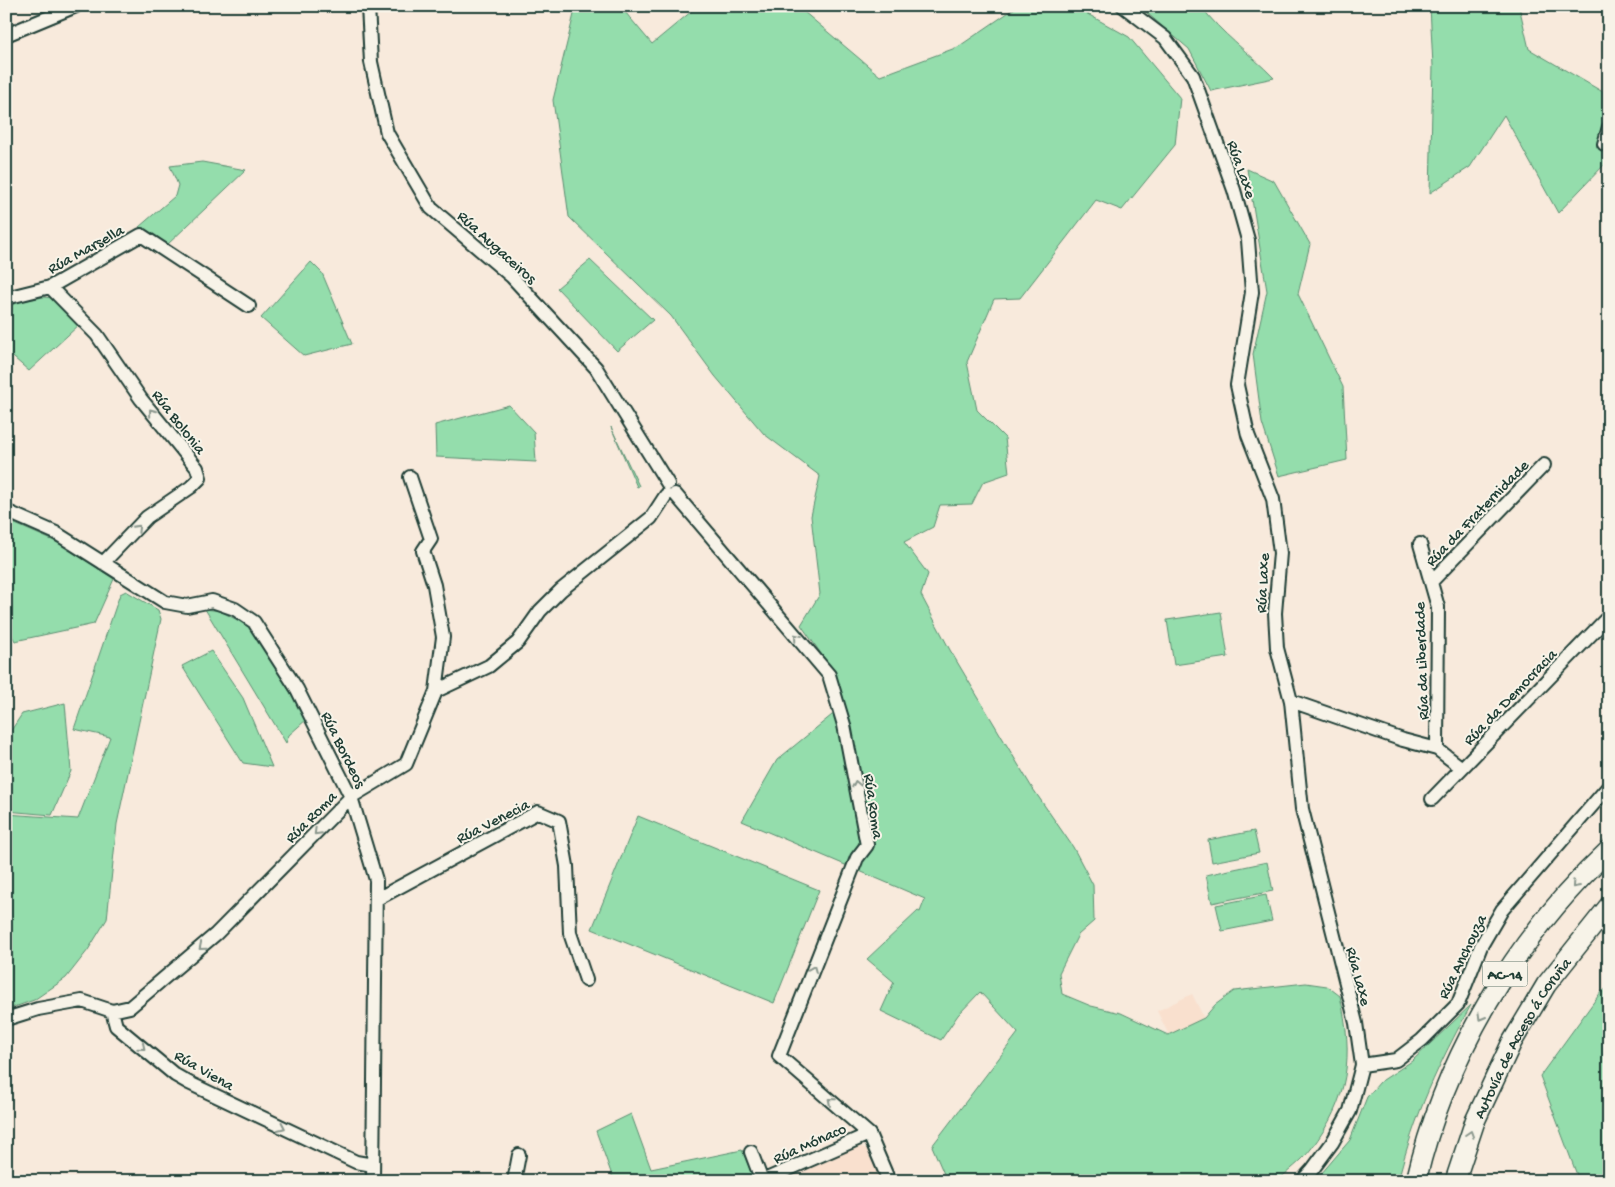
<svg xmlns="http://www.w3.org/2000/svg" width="1615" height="1187" viewBox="0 0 1615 1187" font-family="'Gochi Hand',sans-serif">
	<rect width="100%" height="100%" fill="#f8eadc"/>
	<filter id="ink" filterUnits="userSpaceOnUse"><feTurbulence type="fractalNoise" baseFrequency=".02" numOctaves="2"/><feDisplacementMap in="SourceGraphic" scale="10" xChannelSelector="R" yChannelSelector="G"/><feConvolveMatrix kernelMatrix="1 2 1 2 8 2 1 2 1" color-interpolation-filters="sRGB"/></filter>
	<g filter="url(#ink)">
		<!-- built -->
		<path fill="#f9e0ce" d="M 1192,994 L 1204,1018 L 1169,1035 L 1157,1011 Z
			M 857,1146 L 867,1149 L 881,1181 L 784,1181 Z"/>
		<!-- green -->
		<path fill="#94ddac" stroke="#5a8d70" d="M 576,6 L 620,6 L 652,44 L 698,6 L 797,6 L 880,76 L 958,47 L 1018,6 L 1073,6 L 1129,37 L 1180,98 L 1175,145 L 1122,210 L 1096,200 L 1020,298 L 994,299 L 967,362 L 977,410 L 1005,438 L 1009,473 L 983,482 L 972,504 L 940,505 L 933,527 L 904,542 L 928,574 L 921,595 L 950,650 L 1031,786 L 1073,847 L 1093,885 L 1094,921 L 1078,935 L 1059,973 L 1062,994 L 1091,1006 L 1121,1013 L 1168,1035 L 1204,1018 L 1215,1005 L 1234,991 L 1306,983 L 1327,986 L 1340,996 C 1354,1056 1349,1099 1311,1149 C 1302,1161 1288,1171 1277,1181 L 947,1181 L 932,1146 L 1018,1033 L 980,992 L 958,1015 L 941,1040 L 881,1011 L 894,982 L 867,959 L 918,911 L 920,912 L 925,899 L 742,821 L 777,760 L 832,715 L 837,715 L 824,658 L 801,625 L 820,594 L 811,516 L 820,476 L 764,434 L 715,376 L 671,316 L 569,217 L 553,100 Z
			M 1147,6 L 1201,6 C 1221,34 1250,53 1274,78 L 1211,91 L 1189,49 L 1141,8 Z
			M 1430,6 L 1519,6 L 1529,49 L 1608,95 L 1605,164 L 1558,213 L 1504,115 L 1470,167 L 1430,193 L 1433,66 Z
			M 202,162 L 246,170 L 167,245 L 139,227 L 175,196 L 178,185 L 170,166 Z
			M 1247,169 L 1274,181 L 1310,244 L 1298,294 L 1343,387 L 1347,460 L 1279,476 L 1262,423 L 1253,354 L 1267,291 Z
			M 590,260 L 653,320 L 617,351 L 557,288 Z
			M 311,262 L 322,273 L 352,344 L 304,356 L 261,318 Z
			M 43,297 L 54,298 L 80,324 L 29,371 L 6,351 L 6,304 Z
			M 509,405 L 534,432 L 536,462 L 436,457 L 435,425 Z
			M 611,427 L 639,486 L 637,487 Z
			M 6,520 L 61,544 L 114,579 L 94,624 L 15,641 L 6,625 Z
			M 126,591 L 158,610 L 161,619 L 117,824 L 107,919 L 88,950 L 66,978 L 34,1000 L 6,1010 L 6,814 L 78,819 L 110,737 L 74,729 L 120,594 Z
			M 205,609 L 220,611 L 249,626 L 307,719 L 289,735 L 286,743 Z
			M 1221,612 L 1228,657 L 1174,665 L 1167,620 Z
			M 211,651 L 243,698 L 272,767 L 243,763 L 182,666 Z
			M 65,703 L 71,771 L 52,815 L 6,811 L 6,738 L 22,714 Z
			M 638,816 L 819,890 L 774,1003 L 592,929 Z
			M 1254,831 L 1259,853 L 1212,862 L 1208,840 Z
			M 1267,862 L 1273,891 L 1212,903 L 1206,875 Z
			M 1266,895 L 1272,921 L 1222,931 L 1216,905 Z
			M 1609,987 L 1609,1181 L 1590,1181 L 1577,1175 L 1540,1076 L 1601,992 Z
			M 1471,1005 C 1439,1063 1414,1116 1398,1181 L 1315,1181 L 1350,1140 L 1367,1097 L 1380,1082 L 1412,1061 Z
			M 631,1114 L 651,1169 L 742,1150 L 755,1181 L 614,1181 L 596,1131 Z"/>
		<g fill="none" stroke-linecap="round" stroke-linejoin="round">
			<defs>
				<path id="minor" d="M 368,6 L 371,62 L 387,133 L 431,208 L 512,277 L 596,368 L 668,484
					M 1123,6 L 1165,38 L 1193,76 L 1234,190 L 1248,240 L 1252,292 L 1237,385 L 1248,435 L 1273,499 L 1280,553 L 1275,613 L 1277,648 L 1291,701 L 1302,809 L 1356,1023 L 1362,1065 L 1350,1111 L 1332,1143 L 1312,1170 L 1302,1181
					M 6,35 L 76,6
					M 1604,144 L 1609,127
					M 50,287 L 97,335 L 141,399 L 197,468 L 200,478 L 191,487 L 147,517 L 103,563
					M 6,298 L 50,287 L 141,235 L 249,306
					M 410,477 L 431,539 L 423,551 L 434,585 L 443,637 L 436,691
					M 675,494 L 829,675 L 844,725 L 867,845 L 857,858 L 779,1056 L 869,1134 L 889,1181
					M 6,511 L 56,533 L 165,602 L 187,606 L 212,601 L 235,609 L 254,622 L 297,689 L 351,797 L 376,880 L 373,1181
					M 1420,544 L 1438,607 L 1437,749
					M 1431,582 L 1544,465
					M 1291,701 L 1403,740 L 1437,749 L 1462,768
					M 1432,799 L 1609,616
					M 377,899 L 538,812 L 559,821 L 567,866 L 570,933 L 586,980
					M 112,1011 L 116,1026 L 175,1075 L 189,1083 L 356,1162 L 373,1165
					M 6,1019 L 38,1009 L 82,1001 L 112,1011 L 130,1007 L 216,934 L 351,797 L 406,764 L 436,691 L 489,666 L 518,642 L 540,611 L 561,590 L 651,518 L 666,495
					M 1362,1065 L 1396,1060 L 1422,1040 L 1458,1004 L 1481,946 L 1502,910 L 1609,786
					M 751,1152 L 762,1181
					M 514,1181 L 519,1155
					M 762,1181 L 869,1134"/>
				<g id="highway">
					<path d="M 1416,1181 C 1445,1057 1516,937 1609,850"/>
					<path id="s1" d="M 1455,1181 L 1475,1121 L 1512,1042 L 1546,985 L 1609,906"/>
				</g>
			</defs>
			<!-- minor casing -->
			<use href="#minor" stroke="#1f3d34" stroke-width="16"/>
			<!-- highway casing -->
			<use href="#highway" stroke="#1f3d34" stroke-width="22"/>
			<!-- minor -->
			<use href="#minor" stroke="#f7f3e8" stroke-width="12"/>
			<!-- highway -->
			<use href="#highway" stroke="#f7f3e8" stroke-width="19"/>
		</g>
		<!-- one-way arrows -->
		<defs><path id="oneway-chevron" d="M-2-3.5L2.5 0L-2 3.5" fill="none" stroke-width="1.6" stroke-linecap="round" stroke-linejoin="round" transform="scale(1.25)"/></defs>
		<g stroke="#8b988e">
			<use href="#oneway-chevron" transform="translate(152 412) rotate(-129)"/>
			<use href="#oneway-chevron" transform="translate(137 528) rotate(-46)"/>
			<use href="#oneway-chevron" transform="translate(797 637) rotate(-130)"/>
			<use href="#oneway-chevron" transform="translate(856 784) rotate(-101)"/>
			<use href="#oneway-chevron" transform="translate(317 832) rotate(135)"/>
			<use href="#oneway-chevron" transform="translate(1575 885) rotate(132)"/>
			<use href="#oneway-chevron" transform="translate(202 947) rotate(140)"/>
			<use href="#oneway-chevron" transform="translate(813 969) rotate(-68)"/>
			<use href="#oneway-chevron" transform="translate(1481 1017) rotate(120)"/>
			<use href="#oneway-chevron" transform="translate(142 1047) rotate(39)"/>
			<use href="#oneway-chevron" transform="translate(831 1101) rotate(-139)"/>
			<use href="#oneway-chevron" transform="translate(282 1127) rotate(25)"/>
			<use href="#oneway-chevron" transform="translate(1470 1134) rotate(-72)"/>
		</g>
	</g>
	<g text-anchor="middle" stroke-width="4" stroke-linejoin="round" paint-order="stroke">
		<!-- shield labels -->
		<rect fill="#f7f3e8" stroke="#60746a" stroke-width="1" x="1482.5" y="961.5" width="45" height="25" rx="4"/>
		<g font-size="15" font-weight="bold" fill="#1f3d34">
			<text x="1505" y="979">AC-14</text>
		</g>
		<!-- street labels -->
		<g font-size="16" fill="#1f3d34" stroke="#f7f3e8">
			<text transform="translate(1243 169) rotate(71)" y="6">Rúa Laxe</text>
			<text transform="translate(498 246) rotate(42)" y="6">Rúa Augaceiros</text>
			<text transform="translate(85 248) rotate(-29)" y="6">Rúa Marsella</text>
			<text transform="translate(180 421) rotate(52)" y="6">Rúa Bolonia</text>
			<text transform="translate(1476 512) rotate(-46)" y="6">Rúa da Fraternidade</text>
			<text transform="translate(1261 583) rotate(-87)" y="6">Rúa Laxe</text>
			<text transform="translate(1420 661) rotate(-92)" y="6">Rúa da Liberdade</text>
			<text transform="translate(1509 696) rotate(-46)" y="6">Rúa da Democracia</text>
			<text transform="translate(345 749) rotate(64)" y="6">Rúa Bordeos</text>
			<text transform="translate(875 806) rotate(82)" y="6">Rúa Roma</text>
			<text transform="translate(310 816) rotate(-45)" y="6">Rúa Roma</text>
			<text transform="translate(492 820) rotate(-27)" y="6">Rúa Venecia</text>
			<text transform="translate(1461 956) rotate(-64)" y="6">Rúa Anchouza</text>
			<text transform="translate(1360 976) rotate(75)" y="6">Rúa Laxe</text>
			<text dy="6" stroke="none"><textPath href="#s1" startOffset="159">Autovía de Acceso á Coruña</textPath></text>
			<text transform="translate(205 1069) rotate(30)" y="6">Rúa Viena</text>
			<text transform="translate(809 1142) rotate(-24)" y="6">Rúa Mónaco</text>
		</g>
	</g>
	<!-- margin -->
	<rect width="1615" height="1187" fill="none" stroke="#f7f3e8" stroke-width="25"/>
	<rect x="12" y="12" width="1590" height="1162" fill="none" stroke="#1f3d34" stroke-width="2" filter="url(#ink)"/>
</svg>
